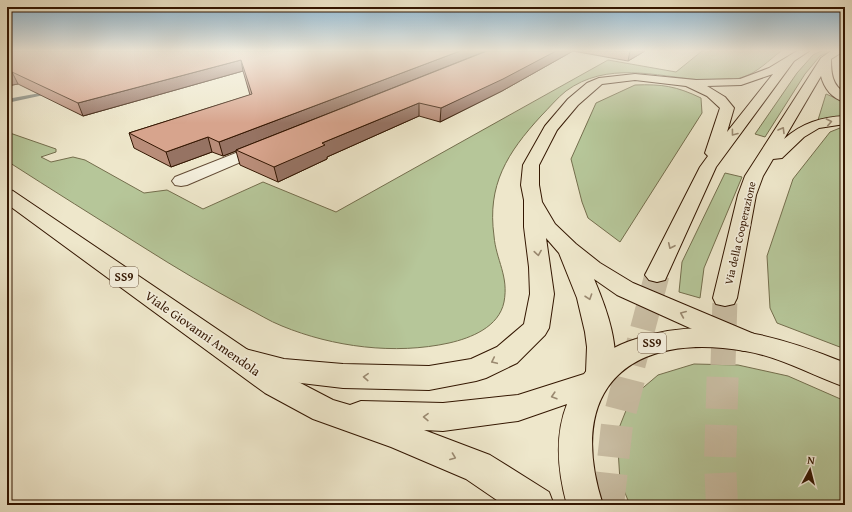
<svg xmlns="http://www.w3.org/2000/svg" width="852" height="512" viewBox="0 0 852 512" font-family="'Gentium Book Plus',serif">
	<rect width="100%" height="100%" fill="#eee7cb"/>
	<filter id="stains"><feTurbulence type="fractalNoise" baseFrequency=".005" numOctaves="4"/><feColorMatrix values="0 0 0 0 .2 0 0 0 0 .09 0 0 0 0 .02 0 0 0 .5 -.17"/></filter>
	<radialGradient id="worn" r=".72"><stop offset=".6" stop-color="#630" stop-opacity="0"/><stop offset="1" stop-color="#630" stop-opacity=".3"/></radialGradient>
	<!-- green -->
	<path fill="#b6c699" stroke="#746e4d" d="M 702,51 L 781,51 C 769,60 757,73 743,77 C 730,82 714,81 701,80 C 655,76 607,61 566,91 C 557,98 549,108 541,116 C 507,153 487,185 494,236 C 496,260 509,276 504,302 C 499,327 471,338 449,343 C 395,355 333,347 282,326 C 269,321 257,313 245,307 C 210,288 176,268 143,247 C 97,218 52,190 7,161 L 7,132 L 56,149 L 56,152 L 41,157 L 51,162 L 73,157 L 85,160 L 144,193 L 167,190 L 203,209 L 263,182 L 336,212 L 608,60 L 676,72 Z
		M 821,51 L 831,51 L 820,56 L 805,74 L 765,137 L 755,134 L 797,73 L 813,55 Z
		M 635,85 C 662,84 676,86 701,98 L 702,113 L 620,242 L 588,218 L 582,202 L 571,159 L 596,103 Z
		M 826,94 L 845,102 L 845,117 L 818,120 Z
		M 845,126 L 845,349 L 777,323 L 770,308 L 767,256 L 793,179 L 830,132 Z
		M 725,173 L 742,177 L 704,268 L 700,298 L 679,292 L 682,262 Z
		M 694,364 L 738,365 L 788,376 L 845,401 L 845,505 L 630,505 L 620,481 L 617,433 L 631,398 L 658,375 Z"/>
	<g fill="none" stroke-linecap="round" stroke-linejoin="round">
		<!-- stream -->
		<path fill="#727b73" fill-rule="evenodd" d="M 51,91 L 53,91 L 53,93 L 7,103 L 7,99 Z"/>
		<!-- highway-tunnel-far1 -->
		<path stroke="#c9bda3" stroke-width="25" stroke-dasharray="25 12" stroke-linecap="butt" d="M 633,365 L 657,275
			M 723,365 L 725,298"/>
		<!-- highway-tunnel -->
		<path stroke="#c9bda3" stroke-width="32" stroke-dasharray="32 16" stroke-linecap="butt" d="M 608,505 L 617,425 L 633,364
			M 722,505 L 720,463 L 723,364"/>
		<defs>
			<path id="street" d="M 266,141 L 271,143 L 274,146 L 271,149 L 187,185 L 181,186 L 175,185 L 172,181 L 175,177 Z"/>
			<path id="primary" d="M 7,189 L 13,191 L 285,375 L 333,400 L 350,405 L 361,401 L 443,403 L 518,395 L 584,374 C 596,356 616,345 636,339 C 706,315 777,335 843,362 L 845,363 L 845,387 C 811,375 781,357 745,351 C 630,331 565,388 603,505 L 567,505 C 558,472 554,437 567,404 L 518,421 L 443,431 L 424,430 L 490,455 L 549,492 L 554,505 L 504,505 L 466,479 L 391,447 L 313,419 L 265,393 L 7,204 Z"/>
			<path id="highway" d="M 797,51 L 809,51 L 794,61 L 716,167 L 665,280 L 657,282 L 649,280 L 645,275 L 700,167 L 708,156 L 705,153 L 720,108 L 707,96 L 686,86 L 635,80 L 602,84 L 578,105 L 557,130 L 539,165 L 539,185 L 542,202 L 555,224 L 576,244 L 600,263 L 633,283 L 754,334 L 758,341 L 754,348 L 744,351 L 734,348 L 617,295 L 594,279 C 605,305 624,353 610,380 L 600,383 L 590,380 L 586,372 L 587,347 L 585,332 L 577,298 L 559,253 L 546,238 L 554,294 L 549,328 L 545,335 L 517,363 L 486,378 L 476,381 L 429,390 L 343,388 L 284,381 L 231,367 L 227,359 L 231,351 L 241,348 L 284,359 L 343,364 L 429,366 L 471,359 L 497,347 L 524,324 L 530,294 L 529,267 L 524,227 L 524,200 L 521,185 L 523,165 L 545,126 L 568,99 L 587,83 L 599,78 L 635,74 L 696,80 L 740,79 L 769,68 ZM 773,74 L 727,132 L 734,108 L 725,97 L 707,86 L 741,85 Z
				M 831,51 L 844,51 L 831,59 C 831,73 832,85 845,93 L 845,102 C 832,99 824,88 821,76 L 784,139 C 802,123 821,117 845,116 L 845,124 L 819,128 L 804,137 L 782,158 L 773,159 L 763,176 L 756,195 L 737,298 L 734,304 L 725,306 L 716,304 L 713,298 L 738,195 L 745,176 L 821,58 Z"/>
		</defs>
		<!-- street casing -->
		<use href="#street" stroke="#624a34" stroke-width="2"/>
		<!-- primary casing -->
		<use href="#primary" stroke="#331601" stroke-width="2"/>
		<!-- highway casing -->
		<use href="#highway" stroke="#331601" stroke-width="2"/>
		<!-- street -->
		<use href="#street" fill="#f4efdd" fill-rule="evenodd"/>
		<!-- primary -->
		<use href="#primary" fill="#eee7cb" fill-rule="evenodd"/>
		<!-- highway -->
		<use href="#highway" fill="#eee7cb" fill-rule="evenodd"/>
	</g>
	<!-- wall -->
	<path fill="#b98d79" stroke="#331601" d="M 7,51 L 645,51 L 628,61 L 573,51 L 502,91 L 440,122 L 419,116 L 327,157 L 327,159 L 278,182 L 240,165 L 236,151 L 223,156 L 212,152 L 171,167 L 134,148 L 129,133 L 250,95 L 243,71 L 83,116 L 18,84 L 7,86 Z"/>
	<!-- shaded-wall -->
	<path fill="#967363" stroke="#331601" d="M 460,51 L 486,51 L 236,150 L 236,151 L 223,156 L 219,142 Z
		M 556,51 L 573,51 L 502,91 L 440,122 L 441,108 Z
		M 630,51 L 645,51 L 628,61 Z
		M 241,60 L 243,71 L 83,116 L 78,103 Z
		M 12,72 L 18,84 L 7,86 L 7,73 Z
		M 419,103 L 419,116 L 327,157 L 327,159 L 278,182 L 274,167 L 322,143 Z
		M 208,137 L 212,152 L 171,167 L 166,152 Z"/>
	<!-- building -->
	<path fill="#d7a48d" stroke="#331601" d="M 7,51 L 460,51 L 219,142 L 208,137 L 166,152 L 129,133 L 252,94 L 241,60 L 78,103 L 12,72 L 7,73 Z
		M 487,51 L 556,51 L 503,79 L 441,108 L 419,103 L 322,143 L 325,145 L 274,167 L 236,150 Z"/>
	<!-- one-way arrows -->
	<defs><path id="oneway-chevron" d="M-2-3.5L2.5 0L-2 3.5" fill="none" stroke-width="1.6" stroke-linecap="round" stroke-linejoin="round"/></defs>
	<g stroke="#9a8970">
		<use href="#oneway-chevron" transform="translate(829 122) rotate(-11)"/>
		<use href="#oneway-chevron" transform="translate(782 130) rotate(-59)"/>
		<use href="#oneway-chevron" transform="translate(734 133) rotate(127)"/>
		<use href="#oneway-chevron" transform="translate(671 246) rotate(115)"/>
		<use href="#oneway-chevron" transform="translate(538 253) rotate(81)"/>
		<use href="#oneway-chevron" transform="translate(589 297) rotate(71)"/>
		<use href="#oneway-chevron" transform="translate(683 314) rotate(-157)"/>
		<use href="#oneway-chevron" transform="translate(494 361) rotate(155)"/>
		<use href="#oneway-chevron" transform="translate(366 377) rotate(-177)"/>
		<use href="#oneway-chevron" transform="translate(554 396) rotate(163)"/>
		<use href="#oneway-chevron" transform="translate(426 417) rotate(-179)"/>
		<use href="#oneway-chevron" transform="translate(453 457) rotate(21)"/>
	</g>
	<!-- sky -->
	<linearGradient id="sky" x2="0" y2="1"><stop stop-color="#89b8d8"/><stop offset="0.41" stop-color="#f7f4e8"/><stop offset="1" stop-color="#f7f4e8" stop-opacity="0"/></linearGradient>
	<rect width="852" height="123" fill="url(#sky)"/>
	<g text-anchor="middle" stroke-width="3.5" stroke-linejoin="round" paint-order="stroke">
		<!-- far-street labels -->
		<g font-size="11" fill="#331601" stroke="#f4efdd">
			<text transform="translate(740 233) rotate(-77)" y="4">Via della Cooperazione</text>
		</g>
		<!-- shield labels -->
		<g fill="#f4efdd" stroke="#6d5743" stroke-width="1">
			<rect x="110" y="267" width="28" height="20" rx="3"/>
			<rect x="638" y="333" width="28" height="20" rx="3"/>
		</g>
		<g font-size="12" font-weight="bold" fill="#331601">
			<text x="124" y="281">SS9</text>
			<text x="652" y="347">SS9</text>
		</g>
		<!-- street labels -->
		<g font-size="13" fill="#331601" stroke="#f4efdd">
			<text transform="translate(203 333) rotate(35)" y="5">Viale Giovanni Amendola</text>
		</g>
	</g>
	<!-- margin -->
	<rect width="852" height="512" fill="none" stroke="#eee7cb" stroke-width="24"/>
	<rect x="8" y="8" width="836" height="496" fill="none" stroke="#331601" stroke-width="2"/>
	<rect x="12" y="12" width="828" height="488" fill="none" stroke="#331601"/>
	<!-- north arrow -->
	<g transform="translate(810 470) rotate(7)" stroke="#f4efdd" stroke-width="3" paint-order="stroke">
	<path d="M0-3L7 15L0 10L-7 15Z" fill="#331601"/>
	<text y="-6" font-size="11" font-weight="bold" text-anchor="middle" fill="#331601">N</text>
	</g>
	<rect width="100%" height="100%" filter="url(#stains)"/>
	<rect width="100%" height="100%" fill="url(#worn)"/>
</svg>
